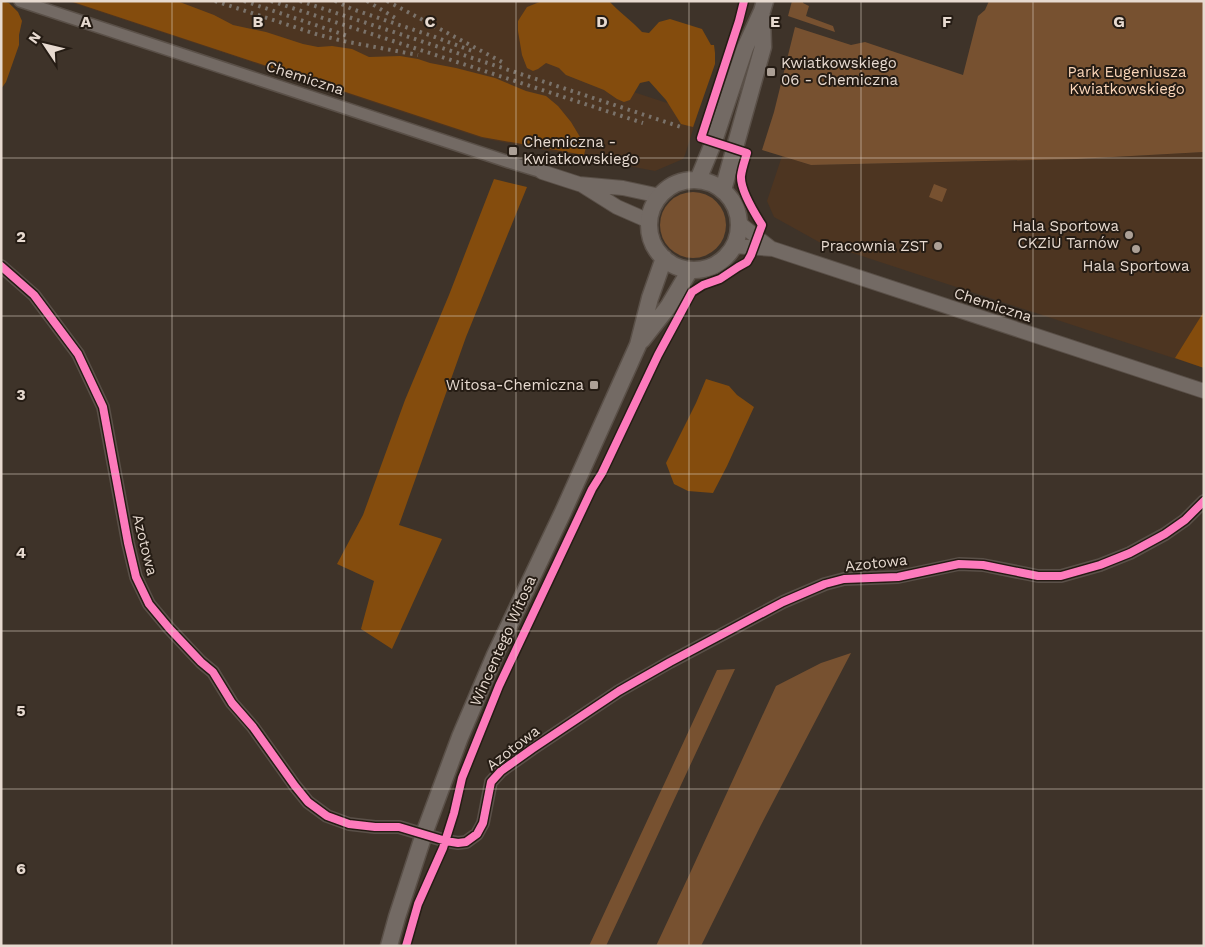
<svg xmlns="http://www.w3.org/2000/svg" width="1205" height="947" viewBox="0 0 1205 947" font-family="'Work Sans',sans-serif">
	<rect width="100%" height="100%" fill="#3e3329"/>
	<!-- built -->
	<path fill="#4d3521" d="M 67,1 L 543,1 L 578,74 L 698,113 L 685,155 L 683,159 L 655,171 L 481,138 Z
		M 1204,152 L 1204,368 L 819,242 L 774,217 L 767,201 L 782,156 L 811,165 L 1080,159 Z"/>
	<!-- green -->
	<path fill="#775130" d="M 792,1 L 803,1 L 803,3 L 809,6 L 806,16 L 833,26 L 835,32 L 788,16 Z
		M 989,1 L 1204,1 L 1204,152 L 1077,159 L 811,165 L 762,150 L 774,112 L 795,27 L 851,45 L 865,42 L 963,75 L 978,16 L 985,10 Z
		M 934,184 L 947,189 L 942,202 L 929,197 Z
		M660 225a33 33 0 1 1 66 0a33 33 0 1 1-66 0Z
		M 851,653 L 761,825 L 701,946 L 656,946 L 691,871 L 776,686 L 821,663 Z
		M 735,669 L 606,946 L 589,946 L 717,670 Z"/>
	<!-- forest -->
	<path fill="#844c0d" d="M 1,1 L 9,3 L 18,12 L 22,21 L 19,35 L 19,45 L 6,82 L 1,89 Z
		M 70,1 L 177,1 L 214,15 L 233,25 L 266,32 L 303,44 L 318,47 L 332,46 L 352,49 L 369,57 L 400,56 L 418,59 L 430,63 L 456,68 L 495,78 L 526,91 L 546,96 L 558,106 L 571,122 L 586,147 L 584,155 L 482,137 Z
		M 542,1 L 609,1 C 619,12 632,21 642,32 L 649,33 L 659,22 L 670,19 L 702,29 L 711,45 L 714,45 L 715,53 L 715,64 L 693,127 L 681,124 L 666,100 L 649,81 L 640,83 L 630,100 L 624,102 L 617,99 L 604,90 L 566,75 L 559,68 L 546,63 L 538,69 L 533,71 L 527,68 L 522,55 L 518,31 L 518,21 L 527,7 Z
		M 494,179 L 527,187 L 466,337 L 399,525 L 442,539 L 392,649 L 361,629 L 374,581 L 337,564 L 363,515 L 405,400 L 449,295 Z
		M 1203,313 L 1204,313 L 1204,368 L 1175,358 Z
		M 706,379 L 729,386 L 737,395 L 754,407 L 727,466 L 713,493 L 688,491 L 674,484 L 666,463 L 696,403 Z"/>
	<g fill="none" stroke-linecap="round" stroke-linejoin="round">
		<defs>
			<path id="minor" d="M 20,1 L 509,162 L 542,172
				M 1,266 L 34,295 L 78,354 L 103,407 L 128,543 L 136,577 L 149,604 L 169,628 L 201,662 L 213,672 L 232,703 L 253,727 L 295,786 L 308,802 L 327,816 L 349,824 L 375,827 L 399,827 L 446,841 L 458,843 L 466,842 L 477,834 L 483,823 L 491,782 L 501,771 L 532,749 L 619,691 L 670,662 L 783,602 L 825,584 L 844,579 L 898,577 L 959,564 L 983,565 L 1038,576 L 1061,576 L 1100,565 L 1130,553 L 1165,534 L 1185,520 L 1204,501"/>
			<path id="tertiary" d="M 542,172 L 579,184 L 623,188 L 660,196
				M 582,185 L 617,207 L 649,221
				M 739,223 L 772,249
				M 734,246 L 773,249 L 1204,391"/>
			<path id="secondary" d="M 698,180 L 714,141 L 745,48 L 762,11 L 765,1
				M649 225a45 45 0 1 1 90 0a45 45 0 1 1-90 0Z
				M 723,190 L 763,47 L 762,16
				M 642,340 L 668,307 L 690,270
				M 389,946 L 397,917 L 424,834 L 460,737 L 495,655 L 563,512 L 638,345 L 650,298 L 664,258"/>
		</defs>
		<!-- minor casing -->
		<use href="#minor" stroke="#5a5048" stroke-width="14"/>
		<!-- tertiary casing -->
		<use href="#tertiary" stroke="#5a5048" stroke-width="16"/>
		<!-- secondary casing -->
		<use href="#secondary" stroke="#5a5048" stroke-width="19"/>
		<!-- minor -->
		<use href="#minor" stroke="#736a64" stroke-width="11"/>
		<!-- tertiary -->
		<use href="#tertiary" stroke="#736a64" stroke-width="14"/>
		<!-- secondary -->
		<use href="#secondary" stroke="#736a64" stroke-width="16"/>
		<!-- rail -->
		<path stroke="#7a726a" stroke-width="4" stroke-dasharray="2.5 5" stroke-linecap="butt" d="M 215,1 L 316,34 L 343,41 L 418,55
			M 244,1 L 348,36
			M 271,1 L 643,123
			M 300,1 L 684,128
			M 335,1 L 352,9 L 435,37 L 475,52
			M 367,1 L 397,19
			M 387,1 L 504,63"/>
		<defs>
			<path id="cycleway" d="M 1,266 L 34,295 L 78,354 L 103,407 L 128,543 L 136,577 L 149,604 L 169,628 L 201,662 L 213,672 L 232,703 L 253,727 L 295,786 L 308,802 L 327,816 L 349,824 L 375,827 L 399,827 L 446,841 L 458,843 L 466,842 L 477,834 L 483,823 L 491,782 L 501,771 L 532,749 L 619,691 L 670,662 L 783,602 L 825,584 L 844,579 L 898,577 L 959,564 L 983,565 L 1038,576 L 1061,576 L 1100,565 L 1130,553 L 1165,534 L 1185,520 L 1204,501
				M 406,946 L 418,904 L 443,848 L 454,813 L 462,778 L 499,686 L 592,489 L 602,473 L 658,355 L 692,292 L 703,285 L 720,279 L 738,267 L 747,262 L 751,255 L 762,225 C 755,214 740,189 741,176 C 742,168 745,160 747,153 L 701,138 L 739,21 L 744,1"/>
		</defs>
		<!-- cycleway casing -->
		<use href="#cycleway" stroke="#251c14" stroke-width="11"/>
		<!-- cycleway -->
		<use href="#cycleway" stroke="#fd7abc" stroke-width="8"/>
	</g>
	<!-- grid -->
	<path fill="none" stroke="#e7dad0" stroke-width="1" stroke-opacity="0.55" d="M 172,1 L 172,946M 344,1 L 344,946M 516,1 L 516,946M 689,1 L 689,946M 861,1 L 861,946M 1033,1 L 1033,946M 1,158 L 1204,158M 1,316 L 1204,316M 1,474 L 1204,474M 1,631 L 1204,631M 1,789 L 1204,789"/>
	<!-- markers -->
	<g fill="#aca096" stroke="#251c14" stroke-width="2">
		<rect x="766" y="67" width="10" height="10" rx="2.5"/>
		<rect x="508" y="146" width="10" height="10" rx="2.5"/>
		<circle cx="1129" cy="235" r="5"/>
		<circle cx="938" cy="246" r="5"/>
		<circle cx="1136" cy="249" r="5"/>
		<rect x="589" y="380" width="10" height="10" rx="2.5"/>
	</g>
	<g text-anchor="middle" stroke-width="4" stroke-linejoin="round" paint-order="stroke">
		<!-- poi labels -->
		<g font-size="15" fill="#e7dad0" stroke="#251c14" text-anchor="end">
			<text x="781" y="68" text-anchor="start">Kwiatkowskiego<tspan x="781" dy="17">06 - Chemiczna</tspan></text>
			<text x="523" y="147" text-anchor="start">Chemiczna -<tspan x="523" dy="17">Kwiatkowskiego</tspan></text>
			<text x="1119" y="231">Hala Sportowa<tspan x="1119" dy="17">CKZiU Tarnów</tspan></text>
			<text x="928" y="251">Pracownia ZST</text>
			<text x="1136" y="271" text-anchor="middle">Hala Sportowa</text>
			<text x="584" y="390">Witosa-Chemiczna</text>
		</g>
		<!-- park labels -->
		<g font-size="15" fill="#fbd6b9" stroke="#251c14">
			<text x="1127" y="77">Park Eugeniusza<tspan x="1127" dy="17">Kwiatkowskiego</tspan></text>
		</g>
		<!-- street labels -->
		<g font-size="15" fill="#e7dad0" stroke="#251c14">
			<text transform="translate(305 78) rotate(18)" y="5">Chemiczna</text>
			<text transform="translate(993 305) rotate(18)" y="5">Chemiczna</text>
			<text transform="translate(145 545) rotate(76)" y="5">Azotowa</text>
			<text transform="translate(876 563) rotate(-6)" y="5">Azotowa</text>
			<text transform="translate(503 641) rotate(-66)" y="5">Wincentego Witosa</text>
			<text transform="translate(513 748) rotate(-38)" y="5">Azotowa</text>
		</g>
	</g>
	<g font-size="16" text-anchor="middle" font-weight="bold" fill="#e7dad0" stroke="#251c14" stroke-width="4" stroke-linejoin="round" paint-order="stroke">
		<text x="86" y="27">A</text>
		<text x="258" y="27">B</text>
		<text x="430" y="27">C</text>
		<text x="602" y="27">D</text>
		<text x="775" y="27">E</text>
		<text x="947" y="27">F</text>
		<text x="1119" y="27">G</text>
		<text x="21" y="242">2</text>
		<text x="21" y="400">3</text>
		<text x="21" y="558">4</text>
		<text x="21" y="716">5</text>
		<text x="21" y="874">6</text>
	</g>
	<!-- border -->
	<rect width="1205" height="947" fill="none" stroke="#e7dad0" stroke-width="5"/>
	<!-- north arrow -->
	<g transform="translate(45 45) rotate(305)" stroke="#251c14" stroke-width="4" paint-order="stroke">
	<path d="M0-4L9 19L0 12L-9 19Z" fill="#e7dad0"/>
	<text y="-8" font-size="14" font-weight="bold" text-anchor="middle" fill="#e7dad0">N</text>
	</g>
</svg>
